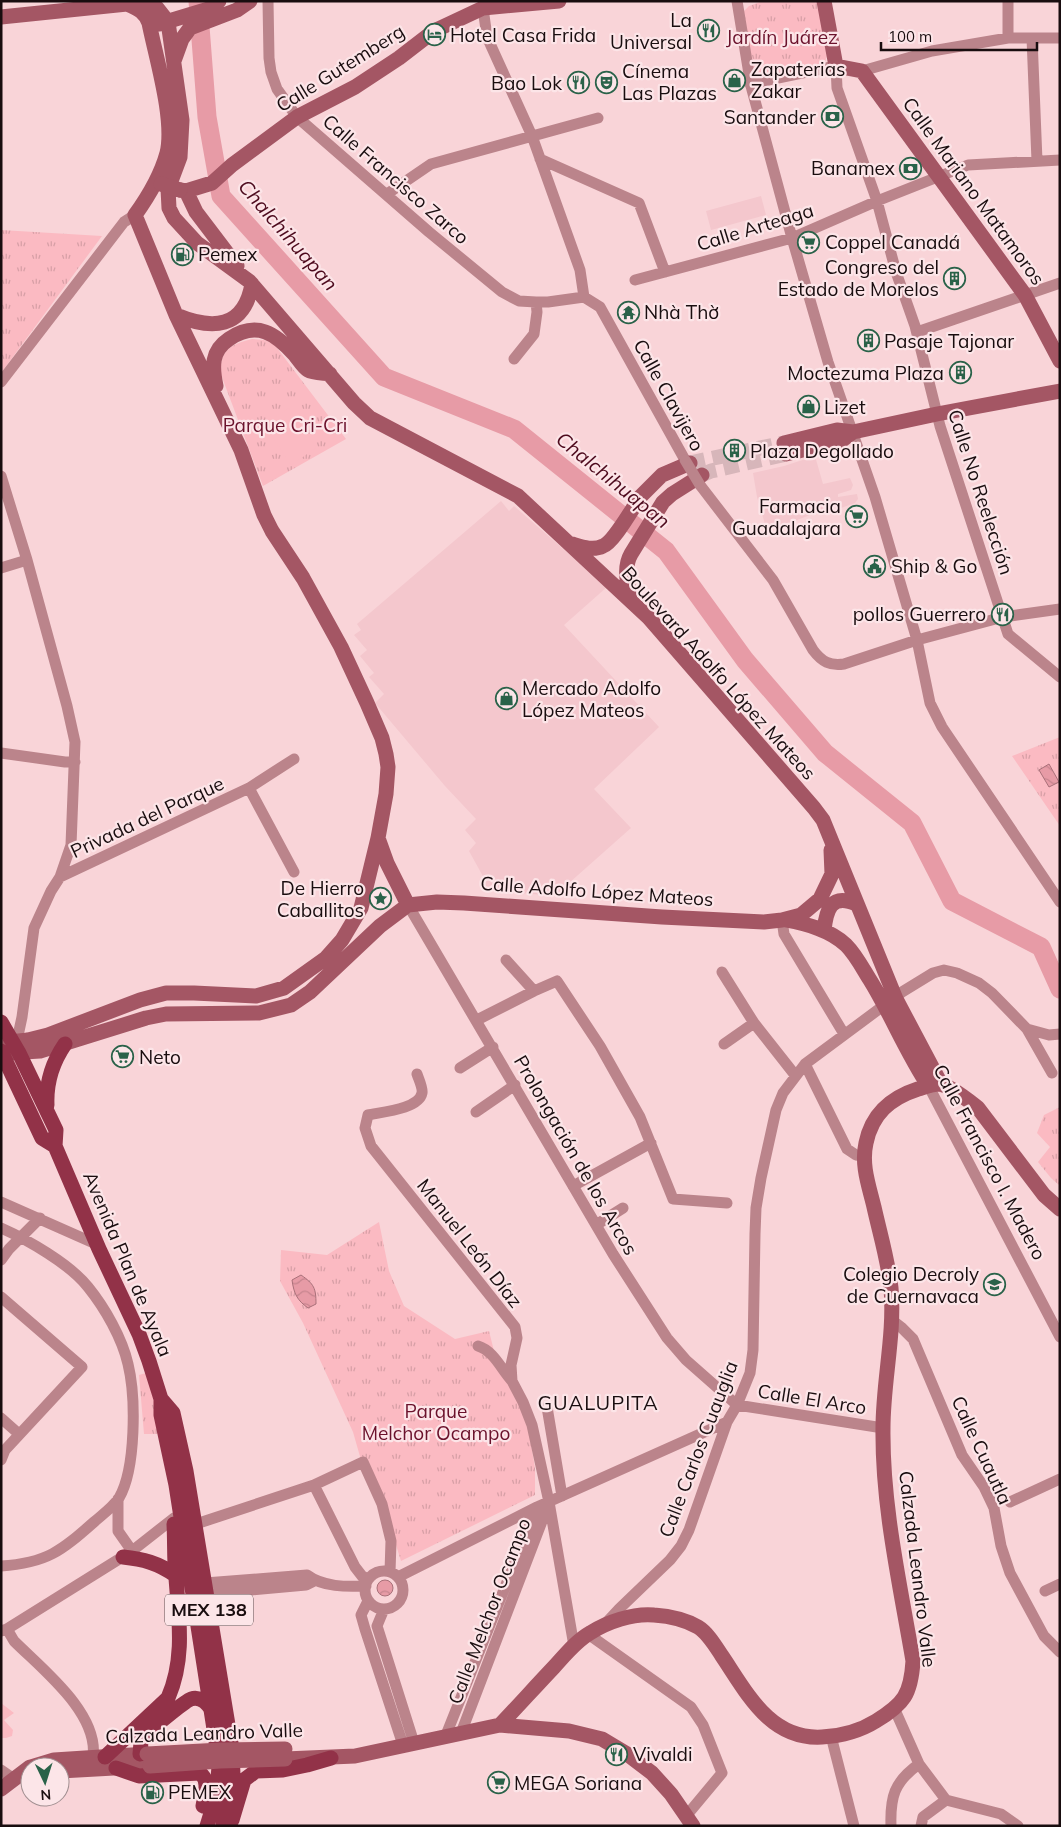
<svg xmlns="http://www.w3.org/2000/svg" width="1061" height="1827" viewBox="0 0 1061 1827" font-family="Mulish,sans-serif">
	<defs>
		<pattern id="grass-tufts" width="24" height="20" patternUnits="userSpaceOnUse" patternTransform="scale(1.25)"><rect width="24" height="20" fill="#fbbac2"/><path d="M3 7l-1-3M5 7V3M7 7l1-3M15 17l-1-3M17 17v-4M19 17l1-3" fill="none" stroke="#d79fa6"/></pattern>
		<pattern id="water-waves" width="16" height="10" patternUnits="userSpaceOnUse" patternTransform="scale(1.25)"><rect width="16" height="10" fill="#e79ba6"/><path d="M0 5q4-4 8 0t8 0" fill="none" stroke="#c6848e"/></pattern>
	</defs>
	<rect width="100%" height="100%" fill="#f9d4d8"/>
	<!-- built -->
	<path fill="#f4c7cd" d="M 761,196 L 766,215 L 711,230 L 706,211 Z
		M 815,456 L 823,484 L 850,478 L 853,485 L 851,490 L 838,494 L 838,497 L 857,494 L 858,499 L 855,503 L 841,508 L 839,504 L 784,525 L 776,525 L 767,531 L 757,497 L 753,473 L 784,466 Z
		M 501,501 L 509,511 L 514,506 L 607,587 L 564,625 L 659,727 L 594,789 L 631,828 L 569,883 L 576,892 L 569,897 L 485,890 L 485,880 L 469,851 L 476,843 L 465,830 L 476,819 L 445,786 L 375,703 L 384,694 L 369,677 L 374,673 L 360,656 L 367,650 L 354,635 L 361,630 L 357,624 Z"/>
	<!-- grass -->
	<path fill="url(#grass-tufts)" d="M 763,1 L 820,1 L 828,53 L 824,65 L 758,79 L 753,75 L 743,12 L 749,6 Z
		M 1,230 L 102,236 L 1,373 Z
		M 252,339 L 264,340 L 274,344 L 346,439 L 263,486 L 220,372 C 221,350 231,344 252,339 Z
		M 1060,737 L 1060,826 L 1012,756 Z
		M 1060,1107 L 1060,1186 L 1051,1178 L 1038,1162 L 1050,1147 L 1037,1133 L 1044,1115 Z
		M 379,1222 L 389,1271 L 404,1306 L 455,1339 L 489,1331 L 498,1367 L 517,1397 L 529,1432 L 535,1468 L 535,1495 L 401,1561 L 392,1532 L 361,1460 L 353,1432 L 303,1323 L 280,1281 L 281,1250 L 327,1255 Z
		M 146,1373 L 164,1434 L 144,1434 L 139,1375 Z"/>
	<!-- garden -->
	<path fill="#fbbac2" d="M 289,408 L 316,448 L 291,465 L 264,424 Z
		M 1,1703 L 14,1713 L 4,1720 L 13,1730 L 12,1736 L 6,1738 L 1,1738 Z"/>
	<!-- water -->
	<path fill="url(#water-waves)" stroke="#a97079" d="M 1049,764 L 1059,782 L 1049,787 L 1039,770 Z
		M 301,1275 C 314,1284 316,1288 316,1304 L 308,1308 C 297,1300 294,1294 292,1280 Z
		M377 1588a8 8 0 1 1 16 0a8 8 0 1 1-16 0Z"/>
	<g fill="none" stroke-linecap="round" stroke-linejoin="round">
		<!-- river -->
		<path stroke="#e79ba6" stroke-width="19" d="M 198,1 L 207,117 L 221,196 L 384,377 L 514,429 L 666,551 L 745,660 L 825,753 L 912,823 L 952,901 L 1041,947 L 1060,989"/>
		<!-- secondary-tunnel -->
		<path stroke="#d7b6ba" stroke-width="15" stroke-dasharray="15 8" stroke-linecap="butt" d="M 690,463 L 784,443
			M 702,475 L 711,471 L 786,454"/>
		<!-- street -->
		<path stroke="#bb848b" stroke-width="11" d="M 268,1 L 269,58 L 271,72 L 277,89 L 297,117 L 429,232 L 502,292 L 519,301 L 536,302 L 548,302 L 584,297
			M 737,1 L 751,86 L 792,238 L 828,362 L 875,497 L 917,640 L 930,703 L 942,727 L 1060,902
			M 1008,1 L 1008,38
			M 483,8 L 487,37 L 532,136 L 580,270 L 584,297 L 600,307 L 685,460
			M 1032,38 L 1037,161
			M 862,71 L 932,51 L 1008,38 L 1060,38
			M 750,84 L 836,66 L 837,88 L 877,201 L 896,272 L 915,326 L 940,426 L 1008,634 L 1060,677
			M 540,159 L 639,203 L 665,272
			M 387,194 L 431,164 L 598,118
			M 635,280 L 792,238 L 877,201 L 968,165 L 1060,160
			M 917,332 L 1060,283
			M 514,359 L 534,334 L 537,312 L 536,302
			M 1,382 L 124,222 L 135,215
			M 1,476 L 27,560 L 67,706 L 75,742 L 71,845 L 60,877 L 51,891 L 34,928 L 22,1017 L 19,1031 L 13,1042
			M 700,485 L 773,580 L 813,650 C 822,662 830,666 844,664 L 917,640 L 1003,617 L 1060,609
			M 1,568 L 27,560
			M 1,753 L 65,762 L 75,762
			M 249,788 L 294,872
			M 60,877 L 249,788 L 294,759
			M 408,905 L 613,1254 L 667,1338 L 686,1360 L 737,1405
			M 782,920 L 784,934 L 844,1034
			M 506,960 L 534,991
			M 722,972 L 754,1023 L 795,1075
			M 477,1020 L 534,991 L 557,981 L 600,1046 L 640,1117 L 673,1199 L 727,1203
			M 1027,1029 L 1052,1073
			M 724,1044 L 754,1023
			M 805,1064 L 847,1149 L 856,1155 L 864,1156
			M 460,1068 L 493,1047
			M 417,1074 C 419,1080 423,1088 422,1093 C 419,1109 382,1112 368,1115 L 365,1128 L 371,1146 L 515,1327 L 517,1338 L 511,1365 L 512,1381 L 523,1402 L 532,1425 L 549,1502 L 574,1646
			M 928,1085 L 1060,1337
			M 476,1112 L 515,1085
			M 573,1186 L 651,1143
			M 1,1202 L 96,1244
			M 596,1225 L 623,1208
			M 1,1228 C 28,1240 70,1264 88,1287 C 105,1308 122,1338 128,1364 C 136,1397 136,1469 119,1498 C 113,1507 102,1515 94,1522 C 61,1551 47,1563 1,1566
			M 1,1260 L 9,1249 L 40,1218
			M 1,1297 L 82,1367 L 5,1450 L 1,1460
			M 892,1320 L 901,1327 L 913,1339 L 962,1455 L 984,1487 L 994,1508 L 1001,1546 L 1010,1573 L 1044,1636 L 1060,1652
			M 478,1346 C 494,1351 501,1369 512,1381
			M 737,1405 L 883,1428
			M 547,1407 L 562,1496
			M 1,1418 L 19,1434
			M 314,1485 L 355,1567 L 362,1576 L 368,1579
			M 118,1499 L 118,1531 L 132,1551
			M 1010,1502 L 1060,1479
			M 196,1524 L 314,1485 L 363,1462 L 382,1504 L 391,1541 L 390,1572
			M365 1590a19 19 0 1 1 38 0a19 19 0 1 1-38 0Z
			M 398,1577 L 537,1507 L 727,1422
			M 205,1583 L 307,1575 C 323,1587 346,1587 366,1586
			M 1045,1591 L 1060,1584
			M 207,1594 L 306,1585 L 314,1581
			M 368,1601 L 361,1615 L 365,1629 L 403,1745
			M 384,1609 L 377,1626 L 414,1743
			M 606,1623 L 619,1609 L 670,1560 L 681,1546 L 689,1530 L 727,1422 L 737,1405 L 750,1373 L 753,1350 L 755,1234 L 756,1208 L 761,1178 L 776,1110 L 783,1093 L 805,1064 L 902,992 L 933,973 L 944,970 L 957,973 L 979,983 L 992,993 L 1027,1029 L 1049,1035 L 1060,1034
			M 7,1629 L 14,1641 C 42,1669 99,1713 93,1757
			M 1,1631 L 7,1629 L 132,1551 L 174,1518
			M 588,1634 L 691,1707 L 703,1725 L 722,1773 L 687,1815
			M 895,1710 L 919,1764 L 946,1800 L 1001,1814 L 1018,1826
			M 461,1733 L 549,1503
			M 446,1735 L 537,1507
			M 831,1736 L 854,1826
			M 1,1770 L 14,1779
			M 891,1826 C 890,1797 894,1782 919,1764
			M 921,1826 L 923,1817 L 946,1800"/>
		<!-- secondary -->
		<path stroke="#a45664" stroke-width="15" d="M 148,1 L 157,8 L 168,22 L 182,120 L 180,157 L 168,189 L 169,208 L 174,218 L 197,243 L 249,281 L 354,403 L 370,418 L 518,496 L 649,618 L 814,808 L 823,820 L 896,999 L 941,1084
			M 824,1 L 836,66 L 862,71 L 1025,295 L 1060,361
			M 1,17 L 127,4 C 139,9 145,12 149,23 C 156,58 175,120 167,153 C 161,175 148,197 135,215 L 176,315 L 241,450 L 264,515 L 272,531 L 303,578 L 341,647 L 367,703 L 382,738 L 386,754 L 388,767 L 386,794 L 378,838 L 361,908 L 342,940 L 326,958 L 284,988 L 256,996 L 194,993 L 166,993 L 140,1000 L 48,1035 L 28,1040 L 1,1043
			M 159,24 L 212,8 L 219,1
			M 174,61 L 182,39 L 190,28 L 237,10 L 250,1
			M 180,190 L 186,191 L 212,183 L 232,165 L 297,117 L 355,87 L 399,58 L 434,31 L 483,8 L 559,1
			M 186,191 L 196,212 L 237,266
			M 176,315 C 212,330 244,329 252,284
			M 216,386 C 212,367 211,351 229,339 C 257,320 276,334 295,355 C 299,360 303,367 308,370 C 313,373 324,373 330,374
			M 784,443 L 837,430 L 853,432 L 937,414 L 1060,391
			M 786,454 L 841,441 L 853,432
			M 572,544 C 582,547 593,551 603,546 C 614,542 633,507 641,496 L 662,475 L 690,463
			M 630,600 C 628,584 623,568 631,554 L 663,502 L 672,494 L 702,475
			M 378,838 L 387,863 L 408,905
			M 786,920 C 807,924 830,930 846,945 C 856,955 863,969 870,980 C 891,1014 906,1052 928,1085
			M 824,931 C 826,910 831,893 856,904
			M 8,1053 L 40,1051 L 146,1018 L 166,1014 L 259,1013 L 291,1005 L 310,992 L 380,926 L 408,905 L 437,902 L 464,903 L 662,917 L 764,922 L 782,920 L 801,915 L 820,899 L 832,874 L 831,850
			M 500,1725 C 518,1706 536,1686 554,1667 C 565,1655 576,1641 590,1633 C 607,1622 633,1613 654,1615 C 668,1616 686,1620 698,1627 C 708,1633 716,1647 722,1656 C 747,1693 770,1740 822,1737 C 841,1736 860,1731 876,1721 C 904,1704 911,1694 913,1661 C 900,1584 882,1506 883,1428 C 883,1381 895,1335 891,1288 C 888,1260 880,1234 874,1207 C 869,1186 861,1165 866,1143 C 872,1114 890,1098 918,1089 C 925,1087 932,1084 940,1084 C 951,1086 969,1101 978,1108 L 1044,1195 L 1060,1209
			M 285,1759 L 355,1756 L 500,1725 L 569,1731 L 602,1739 L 627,1754 L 652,1773 L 671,1794 L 693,1826
			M 31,1767 L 54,1760 L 147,1754
			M 60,1771 L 150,1766
			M 1,1789 L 30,1767"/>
		<!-- primary -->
		<path stroke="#923248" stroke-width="15" d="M 1,1022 L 19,1053 L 56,1130 L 55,1146 L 99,1249 L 139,1334 L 149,1361 L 161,1399 L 161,1415 L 176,1485 L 219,1761 C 219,1784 214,1805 207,1826
			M 1,1051 L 42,1138 L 55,1146
			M 47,1105 C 46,1082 52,1063 65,1044
			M 161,1399 L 173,1413 L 186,1471 L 232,1749 L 233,1775 L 223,1826
			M 123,1557 C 143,1559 158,1563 175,1575
			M 140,1754 L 141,1742 L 144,1736 C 150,1730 185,1701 191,1699 C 200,1696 207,1703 211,1709
			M 105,1757 L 168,1698 C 185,1659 179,1620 176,1578 C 174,1560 175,1542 174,1524
			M 116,1768 L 139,1776 L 200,1773 C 210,1781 205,1794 203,1806
			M 232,1820 L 244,1780 L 256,1771 L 283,1770 L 307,1765 L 331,1758"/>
		<!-- street-bridge -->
		<path stroke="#bb848b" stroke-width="11" d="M 685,460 L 700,485"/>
		<!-- secondary-bridge -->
		<path stroke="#a45664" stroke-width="15" d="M 161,184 L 180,190
			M 147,1754 L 221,1750 L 285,1749
			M 150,1766 L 220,1761 L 285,1759"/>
	</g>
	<!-- icons -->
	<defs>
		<symbol id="restaurant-ring" viewBox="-11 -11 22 22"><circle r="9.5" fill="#fce5e8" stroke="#2a6249" stroke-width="1.5"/><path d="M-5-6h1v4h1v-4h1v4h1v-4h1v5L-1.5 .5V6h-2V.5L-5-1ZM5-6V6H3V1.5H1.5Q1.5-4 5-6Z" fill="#2a6249"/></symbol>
		<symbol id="hotel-ring" viewBox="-11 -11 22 22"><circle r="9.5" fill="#fce5e8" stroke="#2a6249" stroke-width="1.5"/><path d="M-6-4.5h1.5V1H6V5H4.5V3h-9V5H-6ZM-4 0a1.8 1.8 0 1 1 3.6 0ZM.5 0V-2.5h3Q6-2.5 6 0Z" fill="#2a6249"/></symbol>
		<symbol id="shop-ring" viewBox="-11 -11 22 22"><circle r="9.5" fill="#fce5e8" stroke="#2a6249" stroke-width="1.5"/><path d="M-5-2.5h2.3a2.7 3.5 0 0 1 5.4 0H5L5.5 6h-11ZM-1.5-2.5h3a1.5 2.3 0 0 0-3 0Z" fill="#2a6249"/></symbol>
		<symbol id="theatre-ring" viewBox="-11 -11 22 22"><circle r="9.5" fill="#fce5e8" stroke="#2a6249" stroke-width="1.5"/><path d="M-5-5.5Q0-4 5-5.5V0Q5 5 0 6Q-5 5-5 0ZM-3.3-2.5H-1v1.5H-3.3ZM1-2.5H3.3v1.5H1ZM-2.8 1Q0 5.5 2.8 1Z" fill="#2a6249"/></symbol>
		<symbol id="bank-ring" viewBox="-11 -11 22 22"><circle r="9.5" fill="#fce5e8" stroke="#2a6249" stroke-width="1.5"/><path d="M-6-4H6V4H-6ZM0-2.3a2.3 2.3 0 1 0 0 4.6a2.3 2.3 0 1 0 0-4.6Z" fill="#2a6249"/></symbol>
		<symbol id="supermarket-ring" viewBox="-11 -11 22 22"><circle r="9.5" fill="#fce5e8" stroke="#2a6249" stroke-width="1.5"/><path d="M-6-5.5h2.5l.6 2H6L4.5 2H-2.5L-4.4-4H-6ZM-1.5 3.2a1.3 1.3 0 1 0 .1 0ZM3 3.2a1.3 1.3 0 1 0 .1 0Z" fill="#2a6249"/></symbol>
		<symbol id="fuel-ring" viewBox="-11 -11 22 22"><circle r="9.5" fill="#fce5e8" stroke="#2a6249" stroke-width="1.5"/><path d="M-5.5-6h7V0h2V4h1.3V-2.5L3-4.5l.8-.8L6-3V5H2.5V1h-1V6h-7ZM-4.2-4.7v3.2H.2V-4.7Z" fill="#2a6249"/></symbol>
		<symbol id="building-ring" viewBox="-11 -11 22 22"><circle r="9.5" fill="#fce5e8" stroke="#2a6249" stroke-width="1.5"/><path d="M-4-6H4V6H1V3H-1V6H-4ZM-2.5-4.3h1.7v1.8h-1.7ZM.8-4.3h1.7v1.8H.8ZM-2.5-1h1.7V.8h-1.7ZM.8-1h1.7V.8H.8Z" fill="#2a6249"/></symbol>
		<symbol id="temple-ring" viewBox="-11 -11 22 22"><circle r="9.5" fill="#fce5e8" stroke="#2a6249" stroke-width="1.5"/><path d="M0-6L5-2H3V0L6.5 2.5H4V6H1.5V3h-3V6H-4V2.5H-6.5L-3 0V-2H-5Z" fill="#2a6249"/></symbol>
		<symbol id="civic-ring" viewBox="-11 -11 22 22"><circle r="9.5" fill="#fce5e8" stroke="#2a6249" stroke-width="1.5"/><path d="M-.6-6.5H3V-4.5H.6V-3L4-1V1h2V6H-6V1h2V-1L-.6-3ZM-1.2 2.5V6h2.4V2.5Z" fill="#2a6249"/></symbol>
		<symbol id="sight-ring" viewBox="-11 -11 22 22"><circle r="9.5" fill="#fce5e8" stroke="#2a6249" stroke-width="1.5"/><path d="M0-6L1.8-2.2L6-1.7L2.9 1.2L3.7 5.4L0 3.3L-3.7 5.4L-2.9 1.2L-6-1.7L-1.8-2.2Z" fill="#2a6249"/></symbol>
		<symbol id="school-ring" viewBox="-11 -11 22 22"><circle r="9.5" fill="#fce5e8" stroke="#2a6249" stroke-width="1.5"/><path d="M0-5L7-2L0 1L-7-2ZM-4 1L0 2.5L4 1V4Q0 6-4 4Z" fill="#2a6249"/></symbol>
	</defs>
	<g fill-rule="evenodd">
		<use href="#restaurant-ring" x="696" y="18" width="25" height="25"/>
		<use href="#hotel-ring" x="422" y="22" width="25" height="25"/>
		<use href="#shop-ring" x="722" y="68" width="25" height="25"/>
		<use href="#theatre-ring" x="594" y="70" width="25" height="25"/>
		<use href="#restaurant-ring" x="566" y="70" width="25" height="25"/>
		<use href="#bank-ring" x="820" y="104" width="25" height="25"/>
		<use href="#bank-ring" x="898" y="156" width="25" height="25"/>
		<use href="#supermarket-ring" x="796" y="230" width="25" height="25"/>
		<use href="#fuel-ring" x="170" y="242" width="25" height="25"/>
		<use href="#building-ring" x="942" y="266" width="25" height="25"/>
		<use href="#temple-ring" x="616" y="300" width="25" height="25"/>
		<use href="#building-ring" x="856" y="328" width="25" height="25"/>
		<use href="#building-ring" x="948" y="360" width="25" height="25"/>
		<use href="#shop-ring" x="796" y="394" width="25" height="25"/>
		<use href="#building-ring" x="722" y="438" width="25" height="25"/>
		<use href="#supermarket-ring" x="844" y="504" width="25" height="25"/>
		<use href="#civic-ring" x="862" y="554" width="25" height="25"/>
		<use href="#restaurant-ring" x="990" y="602" width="25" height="25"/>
		<use href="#shop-ring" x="494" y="686" width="25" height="25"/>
		<use href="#sight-ring" x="368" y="886" width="25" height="25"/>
		<use href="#supermarket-ring" x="110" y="1044" width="25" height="25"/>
		<use href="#school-ring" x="982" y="1272" width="25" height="25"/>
		<use href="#restaurant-ring" x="604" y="1742" width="25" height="25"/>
		<use href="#supermarket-ring" x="486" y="1770" width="25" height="25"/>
		<use href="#fuel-ring" x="140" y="1780" width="25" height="25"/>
	</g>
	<g text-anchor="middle" stroke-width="4.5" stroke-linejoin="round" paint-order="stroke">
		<!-- shield labels -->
		<rect fill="#fce5e8" stroke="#5d4e50" stroke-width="1" x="165" y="1594.5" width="88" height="31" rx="4"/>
		<g font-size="18" font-weight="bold" fill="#190d0f">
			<text x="209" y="1616">MEX 138</text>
		</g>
		<!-- poi labels -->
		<g font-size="19" fill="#190d0f" stroke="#fce5e8" text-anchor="start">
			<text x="692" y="27" text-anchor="end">La<tspan x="692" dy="22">Universal</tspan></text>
			<text x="450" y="42">Hotel Casa Frida</text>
			<text x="751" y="76">Zapaterias<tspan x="751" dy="22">Zakar</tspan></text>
			<text x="622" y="78">Cínema<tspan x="622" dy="22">Las Plazas</tspan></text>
			<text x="562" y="90" text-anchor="end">Bao Lok</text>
			<text x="816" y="124" text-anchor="end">Santander</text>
			<text x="895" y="175" text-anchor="end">Banamex</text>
			<text x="825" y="249">Coppel Canadá</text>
			<text x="198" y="261">Pemex</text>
			<text x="939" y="274" text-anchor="end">Congreso del<tspan x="939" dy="22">Estado de Morelos</tspan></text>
			<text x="644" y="319">Nhà Thờ</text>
			<text x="884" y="348">Pasaje Tajonar</text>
			<text x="944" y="380" text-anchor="end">Moctezuma Plaza</text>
			<text x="824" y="414">Lizet</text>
			<text x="750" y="458">Plaza Degollado</text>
			<text x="841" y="513" text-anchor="end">Farmacia<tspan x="841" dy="22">Guadalajara</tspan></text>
			<text x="891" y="573">Ship &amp; Go</text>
			<text x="986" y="621" text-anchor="end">pollos Guerrero</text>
			<text x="522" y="695">Mercado Adolfo<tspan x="522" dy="22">López Mateos</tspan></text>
			<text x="364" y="895" text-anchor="end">De Hierro<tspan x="364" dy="22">Caballitos</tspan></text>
			<text x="139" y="1064">Neto</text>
			<text x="979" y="1281" text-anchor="end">Colegio Decroly<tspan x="979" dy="22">de Cuernavaca</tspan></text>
			<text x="633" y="1761">Vivaldi</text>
			<text x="514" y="1790">MEGA Soriana</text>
			<text x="168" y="1799">PEMEX</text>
		</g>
		<!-- park labels -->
		<g font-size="19" fill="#6b122c" stroke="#fce5e8">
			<text x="782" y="44">Jardín Juárez</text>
			<text x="285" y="432">Parque Cri-Cri</text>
			<text x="436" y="1418">Parque<tspan x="436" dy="22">Melchor Ocampo</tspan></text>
		</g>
		<!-- street labels -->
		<g font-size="19" fill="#190d0f" stroke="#fce5e8">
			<text transform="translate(340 68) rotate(-32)" y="7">Calle Gutemberg</text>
			<text transform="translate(396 179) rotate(41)" y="7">Calle Francisco Zarco</text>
			<text transform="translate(974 191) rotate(54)" y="7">Calle Mariano Matamoros</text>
			<text transform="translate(755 227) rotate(-17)" y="7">Calle Arteaga</text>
			<text transform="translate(669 395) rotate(61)" y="7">Calle Clavijero</text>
			<text transform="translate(981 492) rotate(72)" y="7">Calle No Reelección</text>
			<text transform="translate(719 673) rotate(48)" y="7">Boulevard Adolfo López Mateos</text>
			<text transform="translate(147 817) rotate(-25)" y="7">Privada del Parque</text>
			<text transform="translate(597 891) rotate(4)" y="7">Calle Adolfo López Mateos</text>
			<text transform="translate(576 1155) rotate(60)" y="7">Prolongación de los Arcos</text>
			<text transform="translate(990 1162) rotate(62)" y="7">Calle Francisco I. Madero</text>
			<text transform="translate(470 1243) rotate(52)" y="7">Manuel León Díaz</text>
			<text transform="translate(128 1264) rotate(67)" y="7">Avenida Plan de Ayala</text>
			<text transform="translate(812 1399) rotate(9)" y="7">Calle El Arco</text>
			<text transform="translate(698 1449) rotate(-69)" y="7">Calle Carlos Cuauglia</text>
			<text transform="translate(982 1450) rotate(65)" y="7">Calle Cuautla</text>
			<text transform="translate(918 1569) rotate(83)" y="7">Calzada Leandro Valle</text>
			<text transform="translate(489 1611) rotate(-69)" y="7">Calle Melchor Ocampo</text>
			<text transform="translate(204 1733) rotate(-2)" y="7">Calzada Leandro Valle</text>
		</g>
		<!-- water labels -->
		<g font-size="20" font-style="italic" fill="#4e0b1e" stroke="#fce5e8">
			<text transform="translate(288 235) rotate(49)" y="7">Chalchihuapan</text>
			<text transform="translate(613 480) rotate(39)" y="7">Chalchihuapan</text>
		</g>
		<!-- neighbourhood labels -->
		<g font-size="20" letter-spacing="1" fill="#190d0f" stroke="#fce5e8">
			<text x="598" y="1410">GUALUPITA</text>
		</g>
	</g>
	<!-- border -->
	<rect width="1061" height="1827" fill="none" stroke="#190d0f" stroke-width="5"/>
	<!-- north arrow -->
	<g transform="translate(45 1782) rotate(176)"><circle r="24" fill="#fce5e8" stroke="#a18f91"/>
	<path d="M0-4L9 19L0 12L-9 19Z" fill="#2a6249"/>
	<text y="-8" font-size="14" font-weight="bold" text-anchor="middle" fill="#190d0f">N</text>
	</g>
	<!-- scale -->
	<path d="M881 42v8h156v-8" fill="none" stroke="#190d0f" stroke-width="2.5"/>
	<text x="888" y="42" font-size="15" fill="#190d0f" stroke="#fce5e8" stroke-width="4" paint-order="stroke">100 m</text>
</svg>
